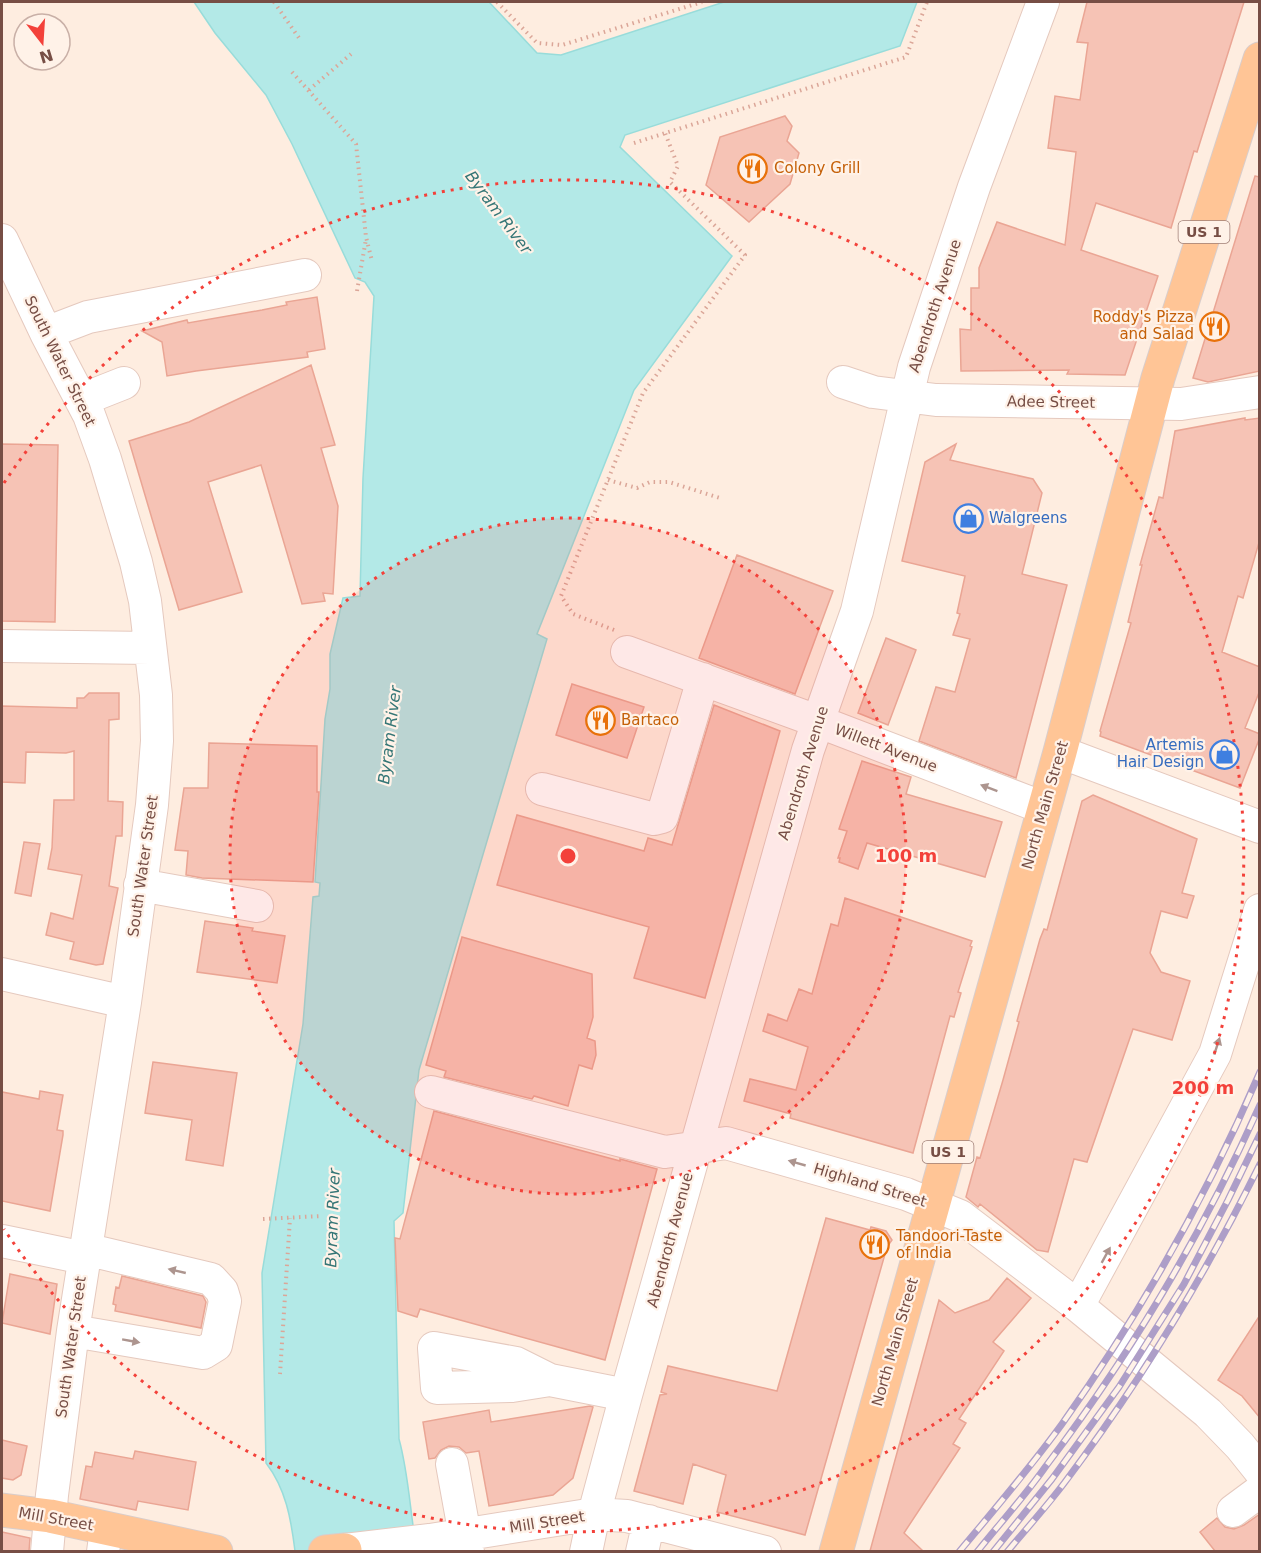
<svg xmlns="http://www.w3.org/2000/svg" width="1261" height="1553" viewBox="0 0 1261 1553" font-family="'DejaVu Sans',sans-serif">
	<rect width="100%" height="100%" fill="#feede0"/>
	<!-- water -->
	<path fill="#b3e9e7" stroke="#98dcda" stroke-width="1.5" d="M 194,2 L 489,2 L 537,53 L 561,55 L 724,2 L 917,2 L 900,46 L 625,135 L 620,147 L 732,256 L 634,390 L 537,634 L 547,639 L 419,1070 L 403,1213 L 394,1221 L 399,1439 C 409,1475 410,1514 417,1551 L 295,1551 C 291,1519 286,1489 266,1463 L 262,1273 L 303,1024 L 313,897 L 319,896 L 320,883 L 315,882 L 325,719 L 330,689 L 330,654 L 343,598 L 360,596 L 363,478 L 374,296 L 365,282 L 355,278 L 292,144 L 266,95 L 215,33 Z"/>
	<!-- building -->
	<path fill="#f6c3b5" stroke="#eaa594" stroke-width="1.5" d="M 1087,2 L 1244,2 L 1197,152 L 1194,151 L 1171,228 L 1096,203 L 1081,250 L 1158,276 L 1125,375 L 1067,374 L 1069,370 L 961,371 L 960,329 L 971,330 L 971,288 L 979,288 L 979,268 L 997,222 L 1065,245 L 1076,152 L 1048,148 L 1055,96 L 1080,100 L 1088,43 L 1077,42 Z
		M 785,116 L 792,126 L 787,141 L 799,153 L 790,184 L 749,222 L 706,185 L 720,137 Z
		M 1255,176 L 1260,177 L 1260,371 L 1208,382 L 1193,378 Z
		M 317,297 L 325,349 L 307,352 L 308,357 L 196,371 L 167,376 L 162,342 L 142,331 L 187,320 L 188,323 L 262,310 L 287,305 L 286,302 Z
		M 311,365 L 335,445 L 321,448 L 338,506 L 333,594 L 323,593 L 325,601 L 302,604 L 261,465 L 208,482 L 242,592 L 179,610 L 129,441 L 189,422 Z
		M 1245,418 L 1245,420 L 1260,418 L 1260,539 L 1243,598 L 1238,596 L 1222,652 L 1260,667 L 1260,690 L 1245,728 L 1260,734 L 1260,737 L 1240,788 L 1100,736 L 1101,732 L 1100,731 L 1131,623 L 1128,622 L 1142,565 L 1140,565 L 1159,497 L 1163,498 L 1175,431 Z
		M 2,444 L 58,445 L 55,622 L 2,621 Z
		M 956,444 L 950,460 L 1033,479 L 1042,493 L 1022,574 L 1067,585 L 1016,778 L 919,741 L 936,687 L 955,692 L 970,639 L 953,635 L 960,614 L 957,613 L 965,576 L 902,561 L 925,462 Z
		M 737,555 L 833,591 L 795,694 L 699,658 Z
		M 886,638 L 916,650 L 888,725 L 858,713 Z
		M 572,684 L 644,707 L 627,758 L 556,735 Z
		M 89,693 L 119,693 L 119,719 L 109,720 L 108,801 L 123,802 L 122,836 L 116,836 L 109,886 L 118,888 L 103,964 L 96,965 L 70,959 L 74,942 L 46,935 L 51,913 L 73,919 L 82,875 L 48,869 L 52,848 L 54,800 L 74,800 L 74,751 L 66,753 L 26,752 L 25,783 L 2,782 L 2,706 L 77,708 L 77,698 L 84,698 Z
		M 714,705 L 780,731 L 705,998 L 634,978 L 649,927 L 497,885 L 517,815 L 644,851 L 648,838 L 672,845 Z
		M 209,743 L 317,746 L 317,792 L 319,792 L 313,882 L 202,878 L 186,875 L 188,851 L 175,850 L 184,788 L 208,788 Z
		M 862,761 L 911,777 L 906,794 L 1002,822 L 985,877 L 867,843 L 858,869 L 839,862 L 840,858 L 838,858 L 847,831 L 839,829 Z
		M 1093,795 L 1197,839 L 1182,893 L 1194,896 L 1187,918 L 1161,911 L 1150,953 L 1161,972 L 1190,981 L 1172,1040 L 1133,1029 L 1087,1162 L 1074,1159 L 1048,1252 L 1037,1250 L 980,1204 L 978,1207 L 966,1197 L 977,1157 L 980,1158 L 1003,1080 L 1019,1022 L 1017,1021 L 1040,939 L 1044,929 L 1047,930 L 1082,801 Z
		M 24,842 L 40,844 L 31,896 L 15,893 Z
		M 845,898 L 972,941 L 970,946 L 972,947 L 958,992 L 961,993 L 954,1017 L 950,1016 L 913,1153 L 790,1118 L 791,1114 L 744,1101 L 750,1079 L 796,1090 L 808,1047 L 763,1031 L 768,1014 L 787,1021 L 799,989 L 812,994 L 831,924 L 838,926 Z
		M 205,921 L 253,928 L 252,931 L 285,936 L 277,983 L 197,972 Z
		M 462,937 L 592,974 L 593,1017 L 587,1038 L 595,1041 L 596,1055 L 592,1069 L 579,1065 L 568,1106 L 534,1096 L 532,1099 L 444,1077 L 446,1071 L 426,1065 Z
		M 153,1062 L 237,1073 L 223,1166 L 186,1160 L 192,1120 L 145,1113 Z
		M 40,1091 L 63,1095 L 57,1130 L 63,1131 L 63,1135 L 50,1211 L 2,1201 L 2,1092 L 39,1099 Z
		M 434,1111 L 620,1161 L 620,1159 L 657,1169 L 605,1360 L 420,1309 L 417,1317 L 398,1311 L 395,1238 L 400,1239 Z
		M 826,1218 L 870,1230 L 871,1227 L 886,1231 L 892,1240 L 887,1247 L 805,1535 L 717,1512 L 726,1475 L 693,1464 L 683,1504 L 634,1491 L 660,1395 L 667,1394 L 661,1392 L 668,1366 L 777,1391 Z
		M 10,1274 L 57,1284 L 50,1334 L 2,1323 Z
		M 122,1276 L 203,1296 L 206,1302 L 201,1328 L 115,1311 L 116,1305 L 113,1304 L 116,1287 L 119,1288 Z
		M 1007,1278 L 1031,1298 L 993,1342 L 1004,1351 L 959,1419 L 966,1423 L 953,1444 L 960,1448 L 904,1533 L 923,1551 L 870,1551 L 939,1300 L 955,1313 L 989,1300 Z
		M 1260,1315 L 1260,1418 L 1242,1396 L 1218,1380 Z
		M 590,1406 L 593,1407 L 573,1478 L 553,1495 L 489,1506 L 479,1451 L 466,1453 L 459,1447 L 449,1446 L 441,1450 L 435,1458 L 429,1459 L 423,1422 L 489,1410 L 491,1422 Z
		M 2,1440 L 27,1446 L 21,1475 L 13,1480 L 2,1478 Z
		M 135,1451 L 196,1462 L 188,1510 L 138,1501 L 136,1510 L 80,1499 L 86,1466 L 92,1467 L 95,1452 L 133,1459 Z
		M 1260,1514 L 1260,1551 L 1215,1551 L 1200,1532 L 1217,1518 L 1225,1527 L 1234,1529 L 1244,1525 Z
		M 2,1532 L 30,1538 L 29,1551 L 2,1551 Z"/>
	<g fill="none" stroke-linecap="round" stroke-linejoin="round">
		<defs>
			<path id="minor" d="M 2,240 L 46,333 L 89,415 L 105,459 L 136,562 L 145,601 L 156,695 L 157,741 L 152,805 L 125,1002 L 73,1331 L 52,1495 L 47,1552
				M 46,333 L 88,317 L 305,275
				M 843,382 L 873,392 L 936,400 L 1181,404 L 1260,392
				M 81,400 L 124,383
				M 2,646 L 150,648
				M 627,652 L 817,721 L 1044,808
				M 1060,752 L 1260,827
				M 542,789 L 654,819 L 662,817 L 703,679
				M 140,885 L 257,906
				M 2,974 L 125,1002
				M 431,1092 L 665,1152 L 726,1143 L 906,1194 L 960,1216 L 1078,1306 L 1208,1413 L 1240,1446 L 1260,1471
				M 2,1241 L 84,1258
				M 1078,1306 L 1215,1054 L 1260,910
				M 73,1331 L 203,1353 L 216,1345 L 225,1301 L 222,1291 L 211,1279 L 85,1249
				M 550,1380 L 512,1386 L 437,1388 L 434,1348 L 516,1363 L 550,1380 L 626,1395
				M 452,1464 L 468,1552
				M 1233,1511 L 1260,1491
				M 345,1550 L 430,1540 L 594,1514 L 627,1516 L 765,1552
				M 103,1552 L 106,1529
				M 586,1552 L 594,1514 L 626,1395 L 808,750 L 857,611 L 914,367 L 974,187 L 1043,2
				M 642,1552 L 649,1521"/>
			<path id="major" d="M 2,1510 L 50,1516 L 216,1552
				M 325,1552 L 345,1550
				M 836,1552 L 1060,752 L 1158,378 L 1260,59"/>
		</defs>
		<!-- minor casing -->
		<use href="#minor" stroke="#e5c9be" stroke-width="34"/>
		<!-- major casing -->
		<use href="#major" stroke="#d9cdcb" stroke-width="35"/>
		<!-- path -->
		<path stroke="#dba698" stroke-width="4" stroke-dasharray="1.5 4.5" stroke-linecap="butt" d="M 274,2 L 299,38
			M 497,2 L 537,43 L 562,45 L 702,2
			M 292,72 L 356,144 L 366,237 L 372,261
			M 309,90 L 351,54
			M 634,143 L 906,57 L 927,2
			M 357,291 L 366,239
			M 608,480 L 637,488 L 650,482 L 669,482 L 720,498
			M 614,630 L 573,614 L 561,596 L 643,393 L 745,255 L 670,182 L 678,166 L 665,133
			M 263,1219 L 322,1216
			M 280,1374 L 290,1218"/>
		<!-- minor -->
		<use href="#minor" stroke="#fff" stroke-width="32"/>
		<!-- major -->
		<use href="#major" stroke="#ffc596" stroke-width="33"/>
		<defs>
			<path id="rail" d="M 959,1552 C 994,1510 1030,1468 1062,1424 C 1140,1314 1207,1196 1260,1072
				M 977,1552 C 1000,1523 1025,1496 1046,1466 C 1130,1355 1203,1233 1260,1105
				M 993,1552 L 1052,1479 L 1119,1387 L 1184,1284 L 1228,1200 L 1260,1134
				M 1007,1552 C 1027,1528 1047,1506 1065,1482 C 1140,1382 1205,1276 1260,1164"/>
		</defs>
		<!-- rail casing -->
		<use href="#rail" stroke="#ad9ec8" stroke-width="7"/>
		<!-- rail -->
		<use href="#rail" stroke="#fff2e8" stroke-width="4.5" stroke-dasharray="14" stroke-linecap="butt"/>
	</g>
	<!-- one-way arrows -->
	<defs><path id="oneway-solid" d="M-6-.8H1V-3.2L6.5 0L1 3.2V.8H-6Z" transform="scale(1.5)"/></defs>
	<g fill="#ad958f">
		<use href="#oneway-solid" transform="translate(989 788) rotate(-159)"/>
		<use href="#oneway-solid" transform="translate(1217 1046) rotate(-72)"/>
		<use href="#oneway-solid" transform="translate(797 1163) rotate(-164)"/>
		<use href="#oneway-solid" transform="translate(1106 1255) rotate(-61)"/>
		<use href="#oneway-solid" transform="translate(177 1271) rotate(-167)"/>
		<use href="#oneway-solid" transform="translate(131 1341) rotate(10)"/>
	</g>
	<!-- distance rings -->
	<circle cx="568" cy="856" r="338" fill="#f3413a" fill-opacity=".12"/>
	<g fill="none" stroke="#f3413a" stroke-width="3" stroke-dasharray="3 6">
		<circle cx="568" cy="856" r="338"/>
		<path d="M4 483A676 676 0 1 1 4 1229"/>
	</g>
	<!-- icons -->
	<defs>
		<symbol id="restaurant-ring" viewBox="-11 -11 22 22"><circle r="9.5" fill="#fff2e8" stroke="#e8710a" stroke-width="1.5"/><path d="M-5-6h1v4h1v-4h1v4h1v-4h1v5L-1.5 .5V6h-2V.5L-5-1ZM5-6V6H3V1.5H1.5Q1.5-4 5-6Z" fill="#e8710a"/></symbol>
		<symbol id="shop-ring" viewBox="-11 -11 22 22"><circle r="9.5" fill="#fff2e8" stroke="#3f7fe0" stroke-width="1.5"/><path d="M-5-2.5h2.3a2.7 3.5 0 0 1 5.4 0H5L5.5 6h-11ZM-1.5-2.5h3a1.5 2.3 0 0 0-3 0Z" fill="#3f7fe0"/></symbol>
	</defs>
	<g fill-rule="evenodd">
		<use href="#restaurant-ring" x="736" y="152" width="33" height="33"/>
		<use href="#restaurant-ring" x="1198" y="310" width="33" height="33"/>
		<use href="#shop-ring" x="952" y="502" width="33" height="33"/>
		<use href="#restaurant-ring" x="584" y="704" width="33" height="33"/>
		<use href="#shop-ring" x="1208" y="738" width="33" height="33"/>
		<use href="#restaurant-ring" x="858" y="1228" width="33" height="33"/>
	</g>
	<g text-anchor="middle" stroke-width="4.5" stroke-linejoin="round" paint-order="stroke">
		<!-- shield labels -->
		<g fill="#fff2e8" stroke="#a07f76" stroke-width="1.5">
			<rect x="1178.5" y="221" width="51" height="22" rx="4.5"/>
			<rect x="922.5" y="1141" width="51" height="22" rx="4.5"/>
		</g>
		<g font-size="14" font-weight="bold" fill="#774e45">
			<text x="1204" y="237">US 1</text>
			<text x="948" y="1157">US 1</text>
		</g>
		<!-- food labels -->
		<g font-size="15" fill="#c56008" stroke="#fff2e8" text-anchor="start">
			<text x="774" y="173">Colony Grill</text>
			<text x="1194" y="322" text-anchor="end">Roddy's Pizza<tspan x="1194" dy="17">and Salad</tspan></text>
			<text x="621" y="725">Bartaco</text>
			<text x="896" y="1241">Tandoori-Taste<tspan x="896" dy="17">of India</tspan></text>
		</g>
		<!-- street labels -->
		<g font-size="15" fill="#774e45" stroke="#fff2e8">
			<text transform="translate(935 306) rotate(-72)" y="5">Abendroth Avenue</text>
			<text transform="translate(60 361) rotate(64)" y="5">South Water Street</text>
			<text transform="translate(1051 402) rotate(1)" y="5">Adee Street</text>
			<text transform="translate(886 748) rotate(21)" y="5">Willett Avenue</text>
			<text transform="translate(803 773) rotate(-73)" y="5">Abendroth Avenue</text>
			<text transform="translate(1045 805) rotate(-74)" y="5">North Main Street</text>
			<text transform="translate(143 866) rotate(-82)" y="5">South Water Street</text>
			<text transform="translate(870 1185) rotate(17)" y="5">Highland Street</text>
			<text transform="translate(670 1240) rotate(-75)" y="5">Abendroth Avenue</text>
			<text transform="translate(895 1342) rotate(-74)" y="5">North Main Street</text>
			<text transform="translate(71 1347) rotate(-82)" y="5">South Water Street</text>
			<text transform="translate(56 1519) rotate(10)" y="5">Mill Street</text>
			<text transform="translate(547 1522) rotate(-9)" y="5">Mill Street</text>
		</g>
		<!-- shop labels -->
		<g font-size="15" fill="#366cbe" stroke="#fff2e8" text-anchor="start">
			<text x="989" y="523">Walgreens</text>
			<text x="1204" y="750" text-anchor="end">Artemis<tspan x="1204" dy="17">Hair Design</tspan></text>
		</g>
		<!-- water labels -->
		<g font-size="16" font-style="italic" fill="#357676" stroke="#fff2e8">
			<text transform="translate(499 212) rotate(53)" y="6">Byram River</text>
			<text transform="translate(389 735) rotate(-83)" y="6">Byram River</text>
			<text transform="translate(332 1218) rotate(-88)" y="6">Byram River</text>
		</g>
	</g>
	<circle cx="568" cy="856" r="9" fill="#f3413a" stroke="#fff2e8" stroke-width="3"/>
	<g font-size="18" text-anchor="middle" font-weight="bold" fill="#f3413a" stroke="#fff2e8" stroke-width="4.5" stroke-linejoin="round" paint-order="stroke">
		<text x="906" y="862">100 m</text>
		<text x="1203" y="1094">200 m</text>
	</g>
	<!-- border -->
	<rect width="1261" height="1553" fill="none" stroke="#774e45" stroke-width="6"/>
	<!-- north arrow -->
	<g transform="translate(42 42) rotate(163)"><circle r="28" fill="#fff2e8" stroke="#c9b0a7" stroke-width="1.5"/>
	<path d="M0-4.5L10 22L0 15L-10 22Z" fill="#f3413a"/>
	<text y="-9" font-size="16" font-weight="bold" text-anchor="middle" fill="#774e45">N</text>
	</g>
</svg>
